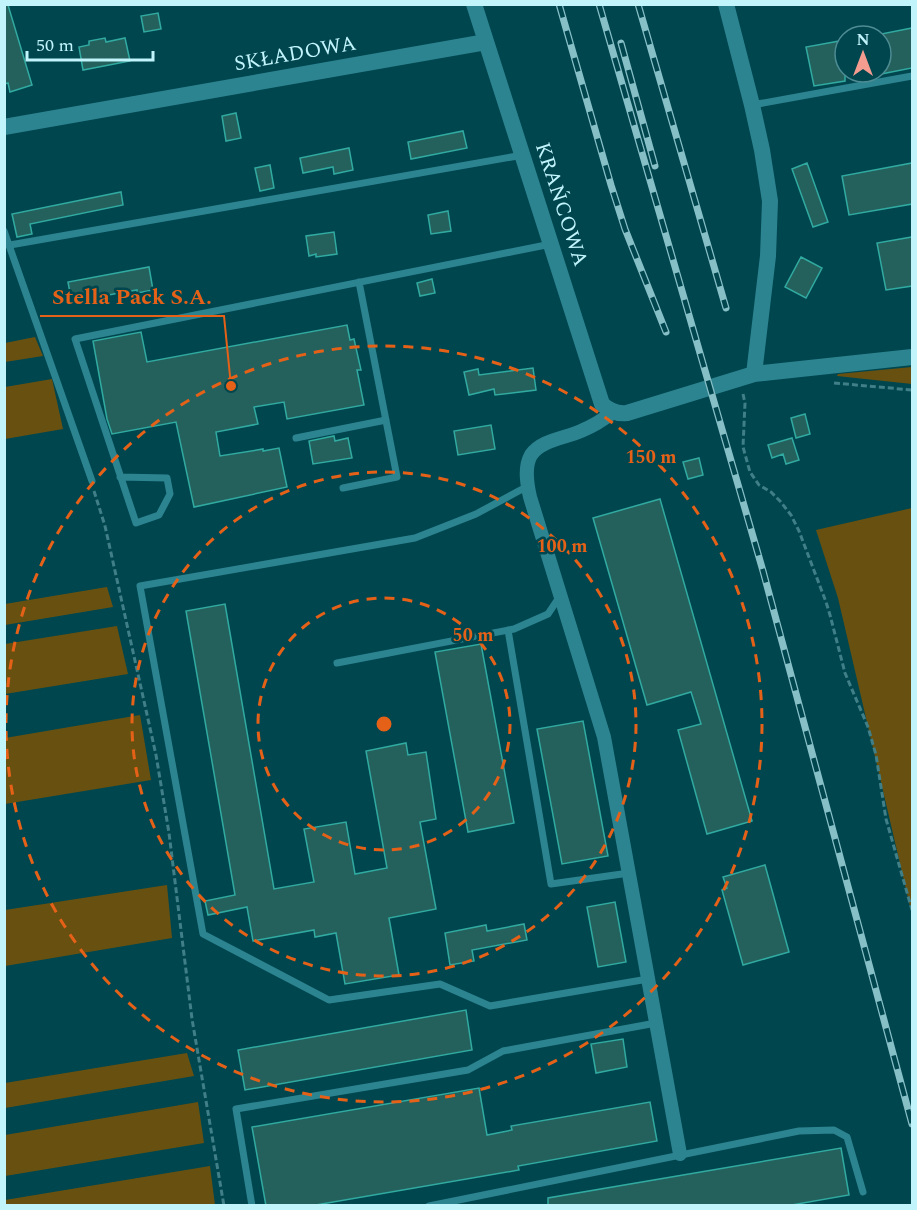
<svg xmlns="http://www.w3.org/2000/svg" width="917" height="1210" viewBox="0 0 917 1210" font-family="Spectral,serif">
	<rect width="100%" height="100%" fill="#00464e"/>
	<!-- green -->
	<path fill="#685110" d="M 35,337 L 43,356 L 5,362 L 5,343 Z
		M 912,367 L 912,384 L 837,376 L 838,374 Z
		M 52,379 L 63,429 L 5,439 L 5,387 Z
		M 912,508 L 912,915 L 838,598 L 816,530 Z
		M 107,587 L 113,607 L 5,625 L 5,604 Z
		M 117,626 L 128,674 L 5,694 L 5,644 Z
		M 140,715 L 151,780 L 5,804 L 5,738 Z
		M 167,885 L 172,938 L 5,966 L 5,910 Z
		M 187,1053 L 194,1076 L 5,1108 L 5,1083 Z
		M 198,1102 L 204,1143 L 5,1176 L 5,1135 Z
		M 210,1166 L 215,1205 L 5,1205 L 5,1200 Z"/>
	<!-- building -->
	<path fill="#24615c" stroke="#31aaa1" stroke-width="1.5" d="M 4,5 L 8,5 L 32,85 L 10,92 L 8,83 L 4,84 Z
		M 158,13 L 161,29 L 144,32 L 141,16 Z
		M 912,28 L 912,68 L 881,74 L 881,34 Z
		M 105,38 L 106,42 L 125,38 L 130,61 L 83,70 L 79,47 L 89,45 L 89,41 Z
		M 845,40 L 845,81 L 814,86 L 806,47 Z
		M 236,113 L 241,138 L 226,141 L 222,116 Z
		M 463,131 L 467,148 L 411,159 L 408,142 Z
		M 349,148 L 353,170 L 334,174 L 333,167 L 303,173 L 300,158 Z
		M 807,163 L 828,222 L 813,227 L 792,169 Z
		M 912,163 L 912,204 L 849,215 L 842,176 Z
		M 270,165 L 274,188 L 260,191 L 255,168 Z
		M 121,192 L 123,205 L 30,224 L 32,234 L 17,237 L 12,214 Z
		M 448,211 L 451,231 L 431,234 L 428,215 Z
		M 334,232 L 337,254 L 316,257 L 316,254 L 309,256 L 306,236 Z
		M 912,237 L 912,286 L 886,290 L 877,243 Z
		M 801,257 L 822,268 L 806,298 L 785,287 Z
		M 149,267 L 153,290 L 137,293 L 137,290 L 91,298 L 92,301 L 72,304 L 68,282 Z
		M 432,279 L 435,293 L 420,296 L 417,283 Z
		M 347,325 L 350,340 L 354,339 L 356,348 L 361,370 L 357,370 L 364,405 L 287,419 L 284,402 L 254,407 L 258,424 L 216,432 L 220,456 L 263,449 L 263,451 L 279,448 L 287,487 L 194,507 L 176,422 L 112,434 L 107,419 L 93,341 L 141,332 L 147,362 Z
		M 533,368 L 536,390 L 495,395 L 494,389 L 469,395 L 464,372 L 478,369 L 479,375 Z
		M 805,414 L 810,434 L 796,438 L 791,418 Z
		M 491,425 L 495,449 L 458,455 L 454,431 Z
		M 334,436 L 335,441 L 348,438 L 352,458 L 313,464 L 309,441 Z
		M 792,438 L 799,460 L 786,464 L 783,454 L 772,458 L 768,445 Z
		M 699,458 L 703,475 L 688,479 L 683,462 Z
		M 660,499 L 752,821 L 707,834 L 678,730 L 701,724 L 691,692 L 647,705 L 593,518 Z
		M 225,604 L 274,889 L 314,882 L 304,829 L 346,822 L 355,874 L 387,868 L 366,751 L 406,743 L 408,755 L 426,752 L 436,819 L 420,822 L 436,909 L 389,918 L 399,975 L 345,984 L 336,933 L 315,937 L 314,930 L 253,941 L 247,907 L 208,915 L 205,901 L 235,895 L 186,611 Z
		M 481,644 L 514,823 L 468,832 L 435,652 Z
		M 583,721 L 608,856 L 562,864 L 537,729 Z
		M 765,865 L 789,952 L 743,965 L 722,890 L 727,888 L 723,877 Z
		M 615,902 L 626,962 L 598,967 L 587,907 Z
		M 524,924 L 527,940 L 472,950 L 474,961 L 450,965 L 445,933 L 486,925 L 487,931 Z
		M 466,1010 L 472,1050 L 245,1090 L 238,1050 Z
		M 623,1039 L 627,1067 L 596,1073 L 591,1044 Z
		M 479,1088 L 487,1135 L 512,1130 L 511,1126 L 650,1102 L 657,1141 L 518,1166 L 519,1170 L 310,1206 L 266,1206 L 252,1127 Z
		M 841,1148 L 849,1195 L 786,1206 L 548,1206 L 548,1198 Z"/>
	<g fill="none" stroke-linecap="round" stroke-linejoin="round">
		<!-- path -->
		<path stroke="#407f87" stroke-width="3" stroke-dasharray="6 3" stroke-linecap="butt" d="M 834,383 L 912,390
			M 743,394 L 745,403 L 743,447 L 750,472 L 759,485 L 771,492 L 780,501 L 791,515 L 799,531 L 826,602 L 830,615 L 845,673 L 868,727 L 876,755 L 886,819 L 912,910
			M 94,491 L 105,526 L 156,755 L 169,833 L 192,1019 L 224,1206"/>
		<!-- service -->
		<path stroke="#2c8491" stroke-width="7" d="M 752,105 L 912,76
			M 4,231 L 92,481
			M 10,245 L 523,155
			M 296,438 L 386,420
			M 120,477 L 167,478 L 170,494 L 159,515 L 136,523 L 75,339 L 551,244
			M 528,486 L 476,514 L 415,538 L 140,586 L 203,934 L 329,1000 L 440,984 L 490,1006 L 648,979
			M 343,488 L 397,477 L 359,282
			M 508,630 L 551,884 L 629,873
			M 337,663 L 514,629 L 548,614 L 560,596
			M 252,1206 L 236,1109 L 468,1070 L 503,1051 L 656,1023
			M 429,1206 L 799,1131 L 834,1130 L 847,1137 L 863,1192"/>
		<!-- minor -->
		<path stroke="#2c8491" stroke-width="14" d="M 613,412 C 603,420 593,426 581,431 C 566,438 541,440 531,455 C 524,467 527,484 530,497 L 604,737 L 680,1154"/>
		<!-- tertiary -->
		<path stroke="#2c8491" stroke-width="16" d="M 474,4 L 602,404 C 609,411 617,414 627,413 L 754,374 L 912,357
			M 726,4 L 752,105 L 762,150 L 770,201 L 768,256 L 754,374
			M 4,127 L 486,42"/>
		<defs>
			<path id="rail" d="M 559,4 L 611,185 L 625,229 L 666,332
				M 599,4 L 763,571 L 912,1124
				M 638,4 L 726,308
				M 621,43 L 655,166"/>
		</defs>
		<!-- rail casing -->
		<use href="#rail" stroke="#87bfc7" stroke-width="7"/>
		<!-- rail -->
		<use href="#rail" stroke="#00464e" stroke-width="4.5" stroke-dasharray="14" stroke-linecap="butt"/>
	</g>
	<!-- distance rings -->
	<g fill="none" stroke="#e66118" stroke-width="3" stroke-dasharray="10 8">
		<circle cx="384" cy="724" r="126"/>
		<circle cx="384" cy="724" r="252"/>
		<circle cx="384" cy="724" r="378"/>
	</g>
	<g text-anchor="middle" stroke-width="5" stroke-linejoin="round" paint-order="stroke">
		<!-- street labels -->
		<g font-size="21" fill="#c2f4fc" stroke="#00464e">
			<text transform="translate(295 53) rotate(-10)" y="7">SKŁADOWA</text>
			<text transform="translate(562 204) rotate(72)" y="7">KRAŃCOWA</text>
		</g>
	</g>
	<circle cx="384" cy="724" r="9" fill="#e66118" stroke="#00464e" stroke-width="3"/>
	<g font-size="18" text-anchor="middle" font-weight="bold" fill="#e66118" stroke="#00464e" stroke-width="5" stroke-linejoin="round" paint-order="stroke">
		<text x="651" y="463">150 m</text>
		<text x="562" y="552">100 m</text>
		<text x="473" y="641">50 m</text>
	</g>
	<!-- callouts -->
	<path fill="none" stroke="#e66118" stroke-width="2" d="M231 386L224 316H40"/>
	<circle fill="#e66118" stroke="#00464e" stroke-width="2" cx="231" cy="386" r="6"/>
	<g font-size="22" text-anchor="middle" font-weight="bold" fill="#e66118" stroke="#00464e" stroke-width="5" stroke-linejoin="round" paint-order="stroke">
		<text x="132" y="304">Stella Pack S.A.</text>
	</g>
	<!-- border -->
	<rect width="917" height="1210" fill="none" stroke="#c2f4fc" stroke-width="12"/>
	<!-- north arrow -->
	<g transform="translate(863 54)"><circle r="28" fill="#00464e" stroke="#4e8c94" stroke-width="1.5"/>
	<path d="M0-4.5L10 22L0 15L-10 22Z" fill="#f59c90"/>
	<text y="-9" font-size="16" font-weight="bold" text-anchor="middle" fill="#c2f4fc">N</text>
	</g>
	<!-- scale -->
	<path d="M27 51v9h126v-9" fill="none" stroke="#c2f4fc" stroke-width="3"/>
	<text x="36" y="51" font-size="18" fill="#c2f4fc" stroke="#00464e" stroke-width="4.5" paint-order="stroke">50 m</text>
</svg>
